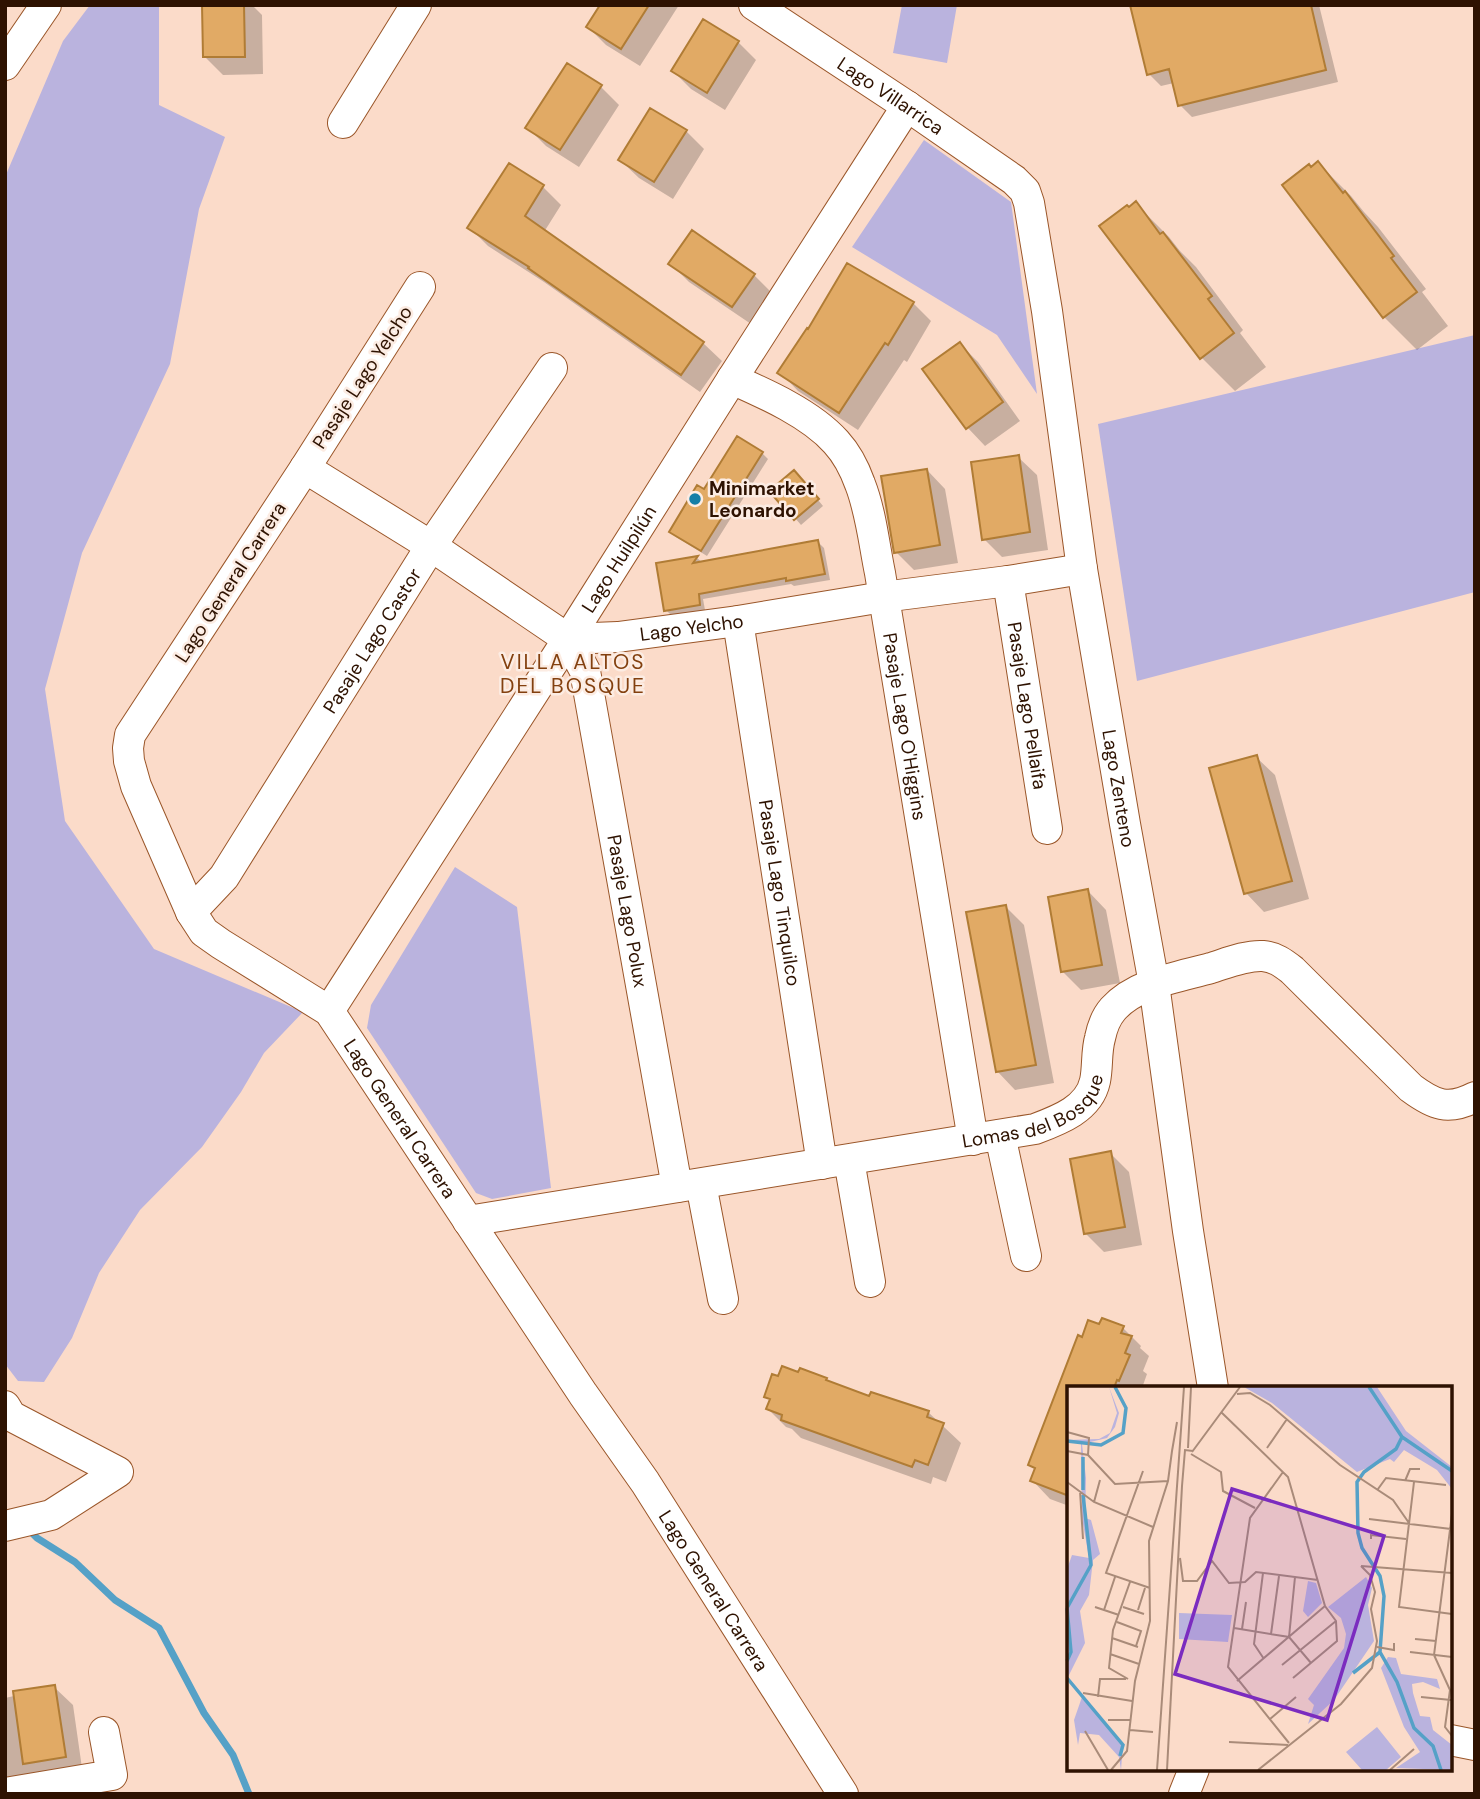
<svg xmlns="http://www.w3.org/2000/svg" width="1480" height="1799" viewBox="0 0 1480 1799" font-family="'DM Sans',sans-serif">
	<rect width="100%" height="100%" fill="#fbdbc9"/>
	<!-- green -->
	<path fill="#bab3de" d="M 90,5 L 159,5 L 159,105 L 225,137 L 199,209 L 170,364 L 82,553 L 45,689 L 65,821 L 154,949 L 303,1012 L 264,1053 L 241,1092 L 202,1147 L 140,1210 L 99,1273 L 72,1338 L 44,1382 L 18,1381 L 5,1364 L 5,177 L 63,41 Z
		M 902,5 L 957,5 L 947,63 L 893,53 Z
		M 924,140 L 1011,202 L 1037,394 L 997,335 L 852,247 Z
		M 1475,335 L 1475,592 L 1137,681 L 1098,424 Z
		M 455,867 L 517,907 L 551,1188 L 492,1199 L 476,1193 L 367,1028 L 371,1005 Z"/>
	<!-- shadow -->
	<path fill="#0003" d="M 204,5 L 252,5 L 262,15 L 263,74 L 223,75 L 204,56 Z
		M 602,5 L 679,5 L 640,66 L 606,45 L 588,27 Z
		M 1132,5 L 1319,5 L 1338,82 L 1192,117 L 1180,105 L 1174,83 L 1161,86 L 1149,74 Z
		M 738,42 L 756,60 L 725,110 L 691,89 L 673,71 Z
		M 601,87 L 619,105 L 579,167 L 546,146 L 528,128 Z
		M 686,131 L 704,149 L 673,199 L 639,178 L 620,160 Z
		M 1318,163 L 1351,196 L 1364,212 L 1378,227 L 1426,289 L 1422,292 L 1448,326 L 1417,350 L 1384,317 L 1311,169 Z
		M 510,166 L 543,187 L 561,205 L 544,232 L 703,343 L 722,361 L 700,392 L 544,282 L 488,246 L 470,228 Z
		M 1136,204 L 1169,237 L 1180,251 L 1196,267 L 1243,330 L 1240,333 L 1266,367 L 1235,391 L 1202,358 L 1102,226 Z
		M 670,263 L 754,275 L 772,293 L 751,324 L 689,282 Z
		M 913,303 L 931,321 L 907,362 L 904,360 L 858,430 L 798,391 L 780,372 Z
		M 960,344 L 978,362 L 1020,421 L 985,446 L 967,427 Z
		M 738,438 L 762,453 L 768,459 L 707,556 L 676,537 L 671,531 L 705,492 Z
		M 1018,457 L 1037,475 L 1048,550 L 1002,557 L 984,539 Z
		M 927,470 L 945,489 L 958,563 L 914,570 L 896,552 Z
		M 800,478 L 823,506 L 801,525 L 772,491 Z
		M 818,542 L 824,548 L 830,580 L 794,586 L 791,584 L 703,599 L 705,610 L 672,616 L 666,610 L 658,564 L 697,558 L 703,563 Z
		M 1256,757 L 1275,775 L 1309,899 L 1264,912 L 1246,893 Z
		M 1088,891 L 1106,910 L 1120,983 L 1081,990 L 1063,972 Z
		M 1006,907 L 1024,925 L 1054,1083 L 1015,1090 L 997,1071 Z
		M 1110,1153 L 1129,1172 L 1142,1245 L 1104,1252 L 1086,1234 Z
		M 1100,1327 L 1123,1328 L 1141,1346 L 1140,1348 L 1149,1356 L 1143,1371 L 1147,1374 L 1142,1388 L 1069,1388 L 1069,1506 L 1050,1499 L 1032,1480 L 1036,1471 L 1030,1465 L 1083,1339 Z
		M 826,1379 L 830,1383 L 870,1398 L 928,1412 L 961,1443 L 946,1482 L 933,1477 L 931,1484 L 801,1438 L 792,1429 L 786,1427 L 768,1409 L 771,1401 L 766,1396 Z
		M 54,1687 L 73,1705 L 83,1775 L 5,1790 L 5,1698 Z"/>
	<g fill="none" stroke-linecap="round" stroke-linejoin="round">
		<!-- stream -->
		<path stroke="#55a1c7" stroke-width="7" d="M 27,1528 L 37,1538 L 75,1562 L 115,1600 L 159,1628 L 204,1713 L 233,1755 L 249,1794"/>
	</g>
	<!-- building -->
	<path fill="#e1aa65" stroke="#b07c35" stroke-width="2" d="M 202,5 L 244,5 L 245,57 L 203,57 Z
		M 600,5 L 649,5 L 621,49 L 586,27 Z
		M 1130,5 L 1311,5 L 1326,70 L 1178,106 L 1169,69 L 1147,75 Z
		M 703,19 L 739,41 L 707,93 L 671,71 Z
		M 567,63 L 602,85 L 560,150 L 525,128 Z
		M 650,108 L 687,130 L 654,182 L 618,160 Z
		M 1318,161 L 1343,193 L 1345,191 L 1394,256 L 1391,258 L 1417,292 L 1383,318 L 1282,185 L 1309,164 L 1311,167 Z
		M 509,163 L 544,185 L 525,216 L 704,342 L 681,375 L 528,268 L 529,267 L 467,228 Z
		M 1136,201 L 1160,234 L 1163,232 L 1212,296 L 1208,299 L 1234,333 L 1200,359 L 1099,226 L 1127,205 L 1129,207 Z
		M 692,230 L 755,274 L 732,307 L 668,264 Z
		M 847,263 L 914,302 L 888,345 L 885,343 L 839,413 L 777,373 L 807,328 L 808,329 Z
		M 960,342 L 1003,402 L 966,429 L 922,369 Z
		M 737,436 L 763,452 L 701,551 L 669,532 L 697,485 L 704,489 Z
		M 1019,455 L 1030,532 L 982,540 L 971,462 Z
		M 927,469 L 940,545 L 894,553 L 881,476 Z
		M 794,470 L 819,499 L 794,520 L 769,491 Z
		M 818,540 L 825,574 L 786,581 L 786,578 L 699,594 L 700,605 L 664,611 L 656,563 L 698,556 L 693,563 Z
		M 1257,755 L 1292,881 L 1244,894 L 1209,768 Z
		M 1088,889 L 1102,965 L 1061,972 L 1048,897 Z
		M 1006,905 L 1036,1065 L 996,1072 L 966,912 Z
		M 1111,1151 L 1125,1227 L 1084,1234 L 1070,1159 Z
		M 1102,1318 L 1124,1326 L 1121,1333 L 1132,1336 L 1125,1353 L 1130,1355 L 1119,1381 L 1117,1380 L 1114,1388 L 1069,1388 L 1069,1496 L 1030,1481 L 1035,1468 L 1028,1465 L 1078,1335 L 1082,1337 L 1088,1320 L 1099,1324 Z
		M 782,1366 L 798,1372 L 800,1368 L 827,1378 L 826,1380 L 869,1396 L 871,1392 L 929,1411 L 927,1417 L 944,1423 L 928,1465 L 915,1460 L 912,1467 L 781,1420 L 782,1415 L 766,1409 L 770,1399 L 764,1397 L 772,1374 L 778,1376 Z
		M 55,1685 L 66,1757 L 23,1764 L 13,1691 Z"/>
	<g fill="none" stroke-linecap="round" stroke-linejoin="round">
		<defs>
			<g id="minor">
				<path id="s1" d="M 754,5 L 907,106 L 1014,180 L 1025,191 L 1029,203 L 1047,311 L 1082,569 L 1125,824 L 1154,984 L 1188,1231 L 1213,1388"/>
				<path d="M 5,65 L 46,5"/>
				<path d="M 343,123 L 416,5"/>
				<path id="s2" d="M 420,287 L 305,468 L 130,735 L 128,748 L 129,761 L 136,786 L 191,912 L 204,932 L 221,944 L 329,1011 L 583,1394 L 645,1482 L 843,1794"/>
				<path id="s3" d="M 732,379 C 766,394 811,414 836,442 C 847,454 855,470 860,484 C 871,512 874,544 880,573 L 973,1140"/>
				<path id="s4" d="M 305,468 L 431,546 L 568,639 L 618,637 L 738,621 L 883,597 L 1008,581 L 1082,569"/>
				<path id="s5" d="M 1008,581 L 1047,829"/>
				<path id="s6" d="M 738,621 L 822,1164"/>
				<path id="s7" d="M 568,639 L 585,671 L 677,1187"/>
				<path id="s8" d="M 191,912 L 224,877 L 431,546 L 552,368"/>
				<path id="s9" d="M 329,1011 L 568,639 L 732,379 L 907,106"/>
				<path d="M 1000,1135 L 1026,1256"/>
				<path d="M 849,1160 L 870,1282"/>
				<path d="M 701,1184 L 723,1299"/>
				<path id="s10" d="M 468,1221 L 1035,1129 C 1059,1120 1089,1109 1095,1081 C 1098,1067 1096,1052 1100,1038 C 1102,1028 1106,1017 1113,1009 C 1136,983 1179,977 1211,968 C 1227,963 1246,955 1263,956 C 1275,957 1283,963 1292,970 L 1411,1088 C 1434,1105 1448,1111 1475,1097"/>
				<path d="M 5,1406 L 11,1416 L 118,1472 L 51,1515 L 5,1526"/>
				<path d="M 1450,1740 L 1475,1745"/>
				<path d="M 5,1793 L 112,1775 L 104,1732"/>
				<path d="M 1184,1794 L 1194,1769"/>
			</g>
		</defs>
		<!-- minor casing -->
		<use href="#minor" stroke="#9a5629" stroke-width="32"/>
		<!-- minor -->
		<use href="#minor" stroke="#fff" stroke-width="30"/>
	</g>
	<!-- markers -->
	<circle fill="#137ea7" stroke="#fcece3" stroke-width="2.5" cx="695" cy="499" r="7"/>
	<g text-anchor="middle" stroke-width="5" stroke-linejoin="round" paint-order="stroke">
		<!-- street labels -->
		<g font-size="19" fill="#2e1201" stroke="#fcece3">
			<text dy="7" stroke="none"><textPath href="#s1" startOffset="164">Lago Villarrica</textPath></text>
			<text transform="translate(362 377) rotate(-57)" y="7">Pasaje Lago Yelcho</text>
			<text dy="7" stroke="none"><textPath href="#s9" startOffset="537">Lago Huilpilún</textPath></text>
			<text transform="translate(230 582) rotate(-57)" y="7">Lago General Carrera</text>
			<text dy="7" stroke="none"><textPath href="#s4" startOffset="438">Lago Yelcho</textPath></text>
			<text dy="7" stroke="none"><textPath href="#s8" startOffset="327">Pasaje Lago Castor</textPath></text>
			<text dy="7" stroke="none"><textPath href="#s5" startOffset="126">Pasaje Lago Pellaifa</textPath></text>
			<text dy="7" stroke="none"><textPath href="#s3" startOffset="418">Pasaje Lago O'Higgins</textPath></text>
			<text dy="7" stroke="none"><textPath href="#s1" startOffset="934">Lago Zenteno</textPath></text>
			<text dy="7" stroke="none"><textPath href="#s6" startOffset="275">Pasaje Lago Tinquilco</textPath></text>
			<text dy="7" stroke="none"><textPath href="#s7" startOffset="280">Pasaje Lago Polux</textPath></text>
			<text dy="7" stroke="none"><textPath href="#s10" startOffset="581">Lomas del Bosque</textPath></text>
			<text dy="7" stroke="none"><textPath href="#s2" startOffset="1024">Lago General Carrera</textPath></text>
			<text dy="7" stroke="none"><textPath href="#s2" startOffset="1591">Lago General Carrera</textPath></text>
		</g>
		<!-- poi labels -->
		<g font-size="19" font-weight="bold" fill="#2e1201" stroke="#fcece3" text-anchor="start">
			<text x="709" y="495">Minimarket<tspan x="709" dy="22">Leonardo</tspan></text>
		</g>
		<!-- neighbourhood labels -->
		<g font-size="21" letter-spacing="2" fill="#83400f" stroke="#fcece3">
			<text x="573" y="669">VILLA ALTOS<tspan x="573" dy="24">DEL BOSQUE</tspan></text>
		</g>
	</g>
	<!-- overview -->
	<g transform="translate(1067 1386)">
		<rect width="385" height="385" fill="#fbdbc9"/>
		<path d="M 42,1 L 52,27 L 48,41 L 40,52 L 15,58 L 19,92 L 18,132 L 24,134 L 33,168 L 26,174 L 22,209 L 13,225 L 18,257 L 1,291 L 56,358 L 54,384 L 52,371 L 32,349 L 13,347 L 11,359 L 7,334 L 15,311 L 0,291 L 0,183 L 5,169 L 22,172 L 15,132 L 14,58 L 0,54 L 32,53 L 43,47 L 50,27 ZM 177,1 L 310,1 L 339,45 L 385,81 L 385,103 L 370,84 L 337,64 L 327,76 L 323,73 L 290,86 L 205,17 ZM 299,191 L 305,202 L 301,219 L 307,255 L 267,314 L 241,338 L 247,319 L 241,313 L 277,262 L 279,248 L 274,232 L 261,221 ZM 241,195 L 249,197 L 255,217 L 241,231 L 236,225 ZM 112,227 L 165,229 L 161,256 L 112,253 ZM 321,271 L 329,272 L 334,288 L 370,293 L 373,303 L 356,296 L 345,298 L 346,307 L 353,330 L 363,331 L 366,344 L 385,359 L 385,384 L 329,382 L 353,366 L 337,341 L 314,282 ZM 310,341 L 334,371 L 319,384 L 295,384 L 279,366 Z" fill="#bab3de"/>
		<path fill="none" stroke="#55a1c7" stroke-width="3.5" d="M 302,1 L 335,51 L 385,85M 335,51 L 329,63 L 297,86 L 290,96 L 291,147 L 295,162 L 313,190 L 317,210 L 313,266 L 330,296 L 347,342 L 366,360 L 374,384M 0,55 L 34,59 L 56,47 L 59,22 L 48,1M 16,104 L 16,71M 0,222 L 24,179 L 16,109M 0,222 L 4,266 L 0,275M 286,287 L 313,266M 0,292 L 56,359 L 53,370"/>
		<path fill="none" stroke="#a98b79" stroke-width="2" d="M 170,8 L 183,7 L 203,19 L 273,79 L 326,114 L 342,137M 154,26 L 221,91 L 258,220 L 269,235 L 270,255 L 226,292M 0,46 L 22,52 L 21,69M 121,62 L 124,1M 200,62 L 220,33M 0,65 L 21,69 L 48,98 L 101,95M 105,65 L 110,36M 125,66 L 173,1M 124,68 L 154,86 L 156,105 L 188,122M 76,85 L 39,187 L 83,202M 216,86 L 183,132 L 161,281 L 222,357M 338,95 L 343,83 L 353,83M 0,96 L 27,116 L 86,141M 347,96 L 332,221 L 385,228M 311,103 L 319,92 L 379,99M 13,105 L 16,153M 27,116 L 33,94M 385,128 L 367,269 L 383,304 L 378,341 L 385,350M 302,133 L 384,143M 304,153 L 304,149 L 339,153M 113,172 L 116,195 L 130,195 L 145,175 L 162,197 L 178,196 L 189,186 L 251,194M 294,180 L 385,187M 196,187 L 187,258 L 197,273M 28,221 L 52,229M 56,221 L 77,228M 37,224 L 48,191M 71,224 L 78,202M 50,236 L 74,245 L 69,260M 167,242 L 222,251 L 244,277M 175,243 L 179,216M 204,248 L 212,190M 222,251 L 228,191M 45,252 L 71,261M 348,253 L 369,255M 310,261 L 327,264 L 327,257M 343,266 L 385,271M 43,268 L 72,278M 215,279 L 269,235M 61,293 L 42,282 L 46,244 L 63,196M 170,295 L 258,220M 16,307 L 65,315M 31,311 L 33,293 L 59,293M 354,311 L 384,314M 203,333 L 229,311M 41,334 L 64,334M 63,344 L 86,346M 18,345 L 41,384M 162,356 L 221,359M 44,384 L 60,365 L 68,295 L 83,235 L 82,155 L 101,95 L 105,65M 90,384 L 117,1M 100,384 L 115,100 L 118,64 L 126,65M 191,384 L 274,318 L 305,282 L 310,255 L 304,223 L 308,206 L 303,189 L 294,180M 323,384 L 347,363"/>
		<path fill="#7b2cbf" fill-opacity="0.15" stroke="#7b2cbf" stroke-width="3.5" d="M 165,103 L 317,150 L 260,334 L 108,288 Z"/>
		<rect width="385" height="385" fill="none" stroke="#2e1201" stroke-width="3.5"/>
	</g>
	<!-- border -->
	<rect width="1480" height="1799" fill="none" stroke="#2e1201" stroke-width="14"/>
</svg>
